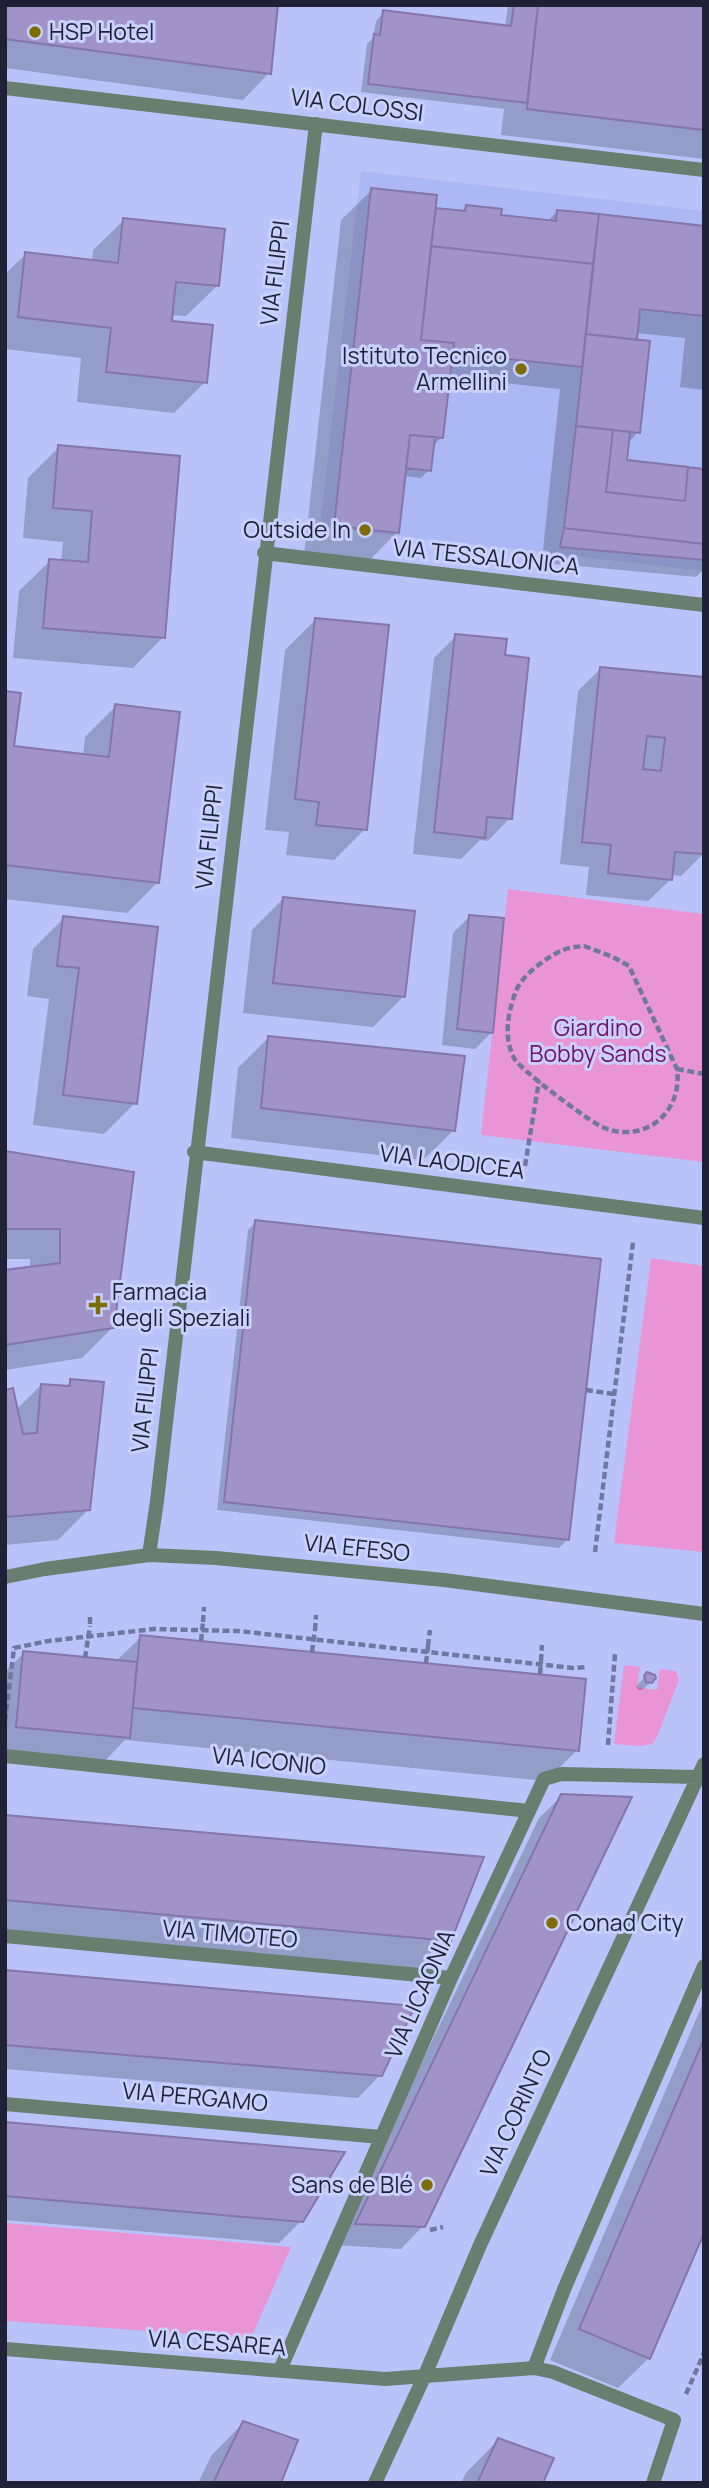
<svg xmlns="http://www.w3.org/2000/svg" width="709" height="2488" viewBox="0 0 709 2488" font-family="Manrope,sans-serif">
	<rect width="100%" height="100%" fill="#b9c3fa"/>
	<!-- built -->
	<path fill="#acb8f5" d="M 361,171 L 704,211 L 704,571 L 320,527 Z"/>
	<!-- green -->
	<path fill="#e994d4" d="M 508,889 L 704,914 L 704,1162 L 481,1135 Z
		M 651,1258 L 704,1266 L 704,1552 L 614,1543 Z
		M 624,1665 L 640,1667 L 637,1687 L 657,1690 L 660,1669 L 676,1671 L 679,1680 L 657,1737 L 652,1744 L 640,1746 L 614,1744 Z
		M 5,2223 L 291,2247 L 251,2338 L 5,2321 Z"/>
	<!-- shadow -->
	<path fill="#0003" d="M 5,5 L 269,73 L 243,100 L 5,68 Z
		M 508,5 L 704,5 L 704,159 L 501,135 L 504,109 L 361,92 L 367,44 L 373,38 L 376,21 L 384,12 L 505,27 Z
		M 372,190 L 433,213 L 436,210 L 461,212 L 467,206 L 500,217 L 547,222 L 557,211 L 704,227 L 704,390 L 680,387 L 685,338 L 636,333 L 638,432 L 627,444 L 625,462 L 704,470 L 704,569 L 696,577 L 545,563 L 548,551 L 543,550 L 560,389 L 448,377 L 442,437 L 432,447 L 429,470 L 421,478 L 404,476 L 397,532 L 367,563 L 304,556 L 341,220 Z
		M 124,220 L 217,286 L 186,316 L 171,315 L 170,322 L 205,382 L 174,413 L 77,402 L 81,358 L 5,349 L 5,274 L 26,254 L 92,261 L 93,250 Z
		M 59,447 L 163,637 L 133,668 L 13,658 L 19,591 L 50,561 L 61,562 L 63,542 L 23,538 L 28,478 Z
		M 316,619 L 365,829 L 334,860 L 286,855 L 289,832 L 265,830 L 285,650 Z
		M 456,636 L 503,657 L 510,818 L 488,841 L 480,840 L 461,859 L 413,854 L 434,658 Z
		M 601,668 L 704,679 L 703,854 L 681,876 L 671,875 L 671,879 L 648,901 L 586,895 L 589,867 L 560,864 L 578,691 Z
		M 5,693 L 13,748 L 83,756 L 85,737 L 116,706 L 158,882 L 127,913 L 5,899 Z
		M 283,899 L 404,996 L 373,1027 L 243,1013 L 252,930 Z
		M 470,916 L 491,1033 L 475,1049 L 442,1045 L 453,933 Z
		M 64,918 L 135,1103 L 104,1134 L 33,1125 L 49,999 L 27,996 L 33,949 Z
		M 269,1037 L 454,1130 L 423,1160 L 231,1138 L 238,1068 Z
		M 5,1153 L 132,1173 L 113,1327 L 82,1358 L 5,1370 L 5,1272 L 30,1269 L 30,1259 L 5,1259 Z
		M 256,1222 L 568,1539 L 559,1548 L 217,1510 L 248,1230 Z
		M 71,1381 L 89,1509 L 58,1540 L 5,1545 L 5,1392 L 16,1410 L 41,1385 L 65,1387 Z
		M 141,1637 L 577,1750 L 546,1781 L 125,1740 L 98,1768 L 5,1759 L 5,1672 L 24,1653 L 115,1662 Z
		M 648,1674 L 651,1682 L 642,1690 L 638,1690 L 636,1686 Z
		M 562,1796 L 423,2226 L 401,2249 L 334,2245 L 539,1818 Z
		M 5,1816 L 449,1940 L 418,1970 L 5,1932 Z
		M 5,1972 L 380,2075 L 358,2098 L 5,2069 Z
		M 704,2001 L 704,2228 L 649,2358 L 618,2388 L 550,2360 Z
		M 5,2124 L 302,2220 L 279,2243 L 5,2220 Z
		M 243,2423 L 279,2483 L 198,2483 L 211,2456 Z
		M 498,2440 L 541,2483 L 461,2483 L 466,2473 Z"/>
	<!-- building -->
	<path fill="#a193c8" stroke="#8476a9" stroke-width="2" fill-rule="evenodd" d="M 5,5 L 278,5 L 271,74 L 5,39 Z
		M 514,5 L 538,5 L 527,103 L 368,84 L 374,34 L 380,35 L 383,10 L 511,26 Z
		M 538,5 L 704,5 L 704,130 L 527,109 Z
		M 371,188 L 437,195 L 421,340 L 454,343 L 443,438 L 410,435 L 399,533 L 334,526 Z
		M 466,205 L 502,209 L 501,215 L 556,221 L 557,210 L 599,214 L 593,264 L 431,246 L 436,208 L 465,211 Z
		M 599,214 L 704,226 L 704,316 L 640,309 L 637,340 L 586,334 Z
		M 123,218 L 225,229 L 219,286 L 176,282 L 174,299 L 172,321 L 213,325 L 207,383 L 106,372 L 111,328 L 18,317 L 25,252 L 118,263 Z
		M 431,246 L 593,264 L 582,367 L 453,353 L 454,343 L 421,340 Z
		M 586,334 L 650,341 L 640,433 L 576,426 Z
		M 576,426 L 613,430 L 606,492 L 685,501 L 688,467 L 704,469 L 704,544 L 564,528 Z
		M 613,430 L 630,432 L 627,460 L 688,467 L 685,501 L 606,492 Z
		M 410,435 L 435,437 L 431,471 L 406,468 Z
		M 58,445 L 180,456 L 165,638 L 43,628 L 49,559 L 88,562 L 92,511 L 53,508 Z
		M 564,528 L 704,544 L 704,560 L 560,547 Z
		M 315,618 L 389,625 L 367,830 L 316,825 L 319,802 L 295,799 Z
		M 455,634 L 507,639 L 505,655 L 529,658 L 512,819 L 487,817 L 485,838 L 434,832 Z
		M 600,667 L 704,677 L 704,854 L 675,852 L 672,880 L 608,873 L 611,845 L 582,842 ZM 647,736 L 665,738 L 661,771 L 643,769 Z
		M 5,691 L 21,693 L 14,746 L 109,757 L 115,704 L 180,712 L 159,883 L 5,865 Z
		M 283,897 L 415,911 L 405,997 L 273,983 Z
		M 469,915 L 504,918 L 493,1033 L 457,1029 Z
		M 63,916 L 158,927 L 137,1104 L 63,1095 L 79,968 L 57,966 Z
		M 268,1036 L 465,1056 L 455,1131 L 261,1108 Z
		M 5,1151 L 134,1172 L 114,1328 L 5,1345 L 5,1270 L 60,1263 L 60,1229 L 5,1229 Z
		M 255,1220 L 601,1259 L 569,1540 L 224,1502 Z
		M 70,1379 L 104,1382 L 90,1510 L 5,1517 L 5,1390 L 13,1388 L 23,1434 L 37,1433 L 41,1384 L 70,1386 Z
		M 140,1635 L 586,1679 L 579,1751 L 133,1708 Z
		M 23,1651 L 137,1662 L 130,1738 L 16,1727 Z
		M 647,1672 L 655,1675 L 656,1678 L 652,1683 L 646,1682 L 644,1676 Z
		M 561,1794 L 632,1797 L 425,2227 L 355,2224 Z
		M 5,1815 L 484,1857 L 451,1941 L 5,1900 Z
		M 5,1970 L 415,2006 L 382,2076 L 5,2045 Z
		M 704,2039 L 704,2233 L 650,2359 L 579,2329 Z
		M 5,2122 L 345,2152 L 303,2222 L 5,2196 Z
		M 243,2421 L 298,2440 L 281,2483 L 213,2483 Z
		M 498,2438 L 554,2458 L 543,2483 L 477,2483 Z"/>
	<g fill="none" stroke-linecap="round" stroke-linejoin="round">
		<!-- path -->
		<path stroke="#71789f" stroke-width="4.5" stroke-dasharray="7 3.5" stroke-linecap="butt" d="M 584,946 L 613,957 L 629,966 L 677,1069 C 683,1113 644,1145 602,1127 C 589,1121 520,1070 514,1058 C 503,1037 508,1012 516,991 C 522,975 547,957 563,950 C 570,947 577,947 584,946 Z
			M 677,1069 L 704,1074
			M 525,1166 L 539,1081
			M 586,1390 L 614,1394
			M 595,1552 L 633,1242
			M 90,1617 L 90,1626
			M 203,1622 L 204,1607
			M 315,1630 L 316,1615
			M 428,1646 L 430,1630
			M 541,1661 L 542,1645
			M 5,1721 L 14,1648 L 48,1641 L 154,1629 L 238,1631 L 573,1668 L 587,1667
			M 608,1745 L 615,1654
			M 430,2230 L 443,2227
			M 686,2394 L 704,2353"/>
		<!-- lane -->
		<path stroke="#687f70" stroke-width="14" d="M 5,2104 L 381,2137
			M 534,2368 L 565,2287 L 704,1966"/>
		<!-- street -->
		<path stroke="#687f70" stroke-width="14" d="M 5,88 L 704,170
			M 264,553 L 704,605
			M 194,1152 L 704,1218
			M 149,1555 L 157,1501 C 206,1041 260,582 316,124
			M 5,1577 L 45,1569 L 149,1555 L 216,1558 L 444,1580 L 704,1614
			M 5,1756 L 529,1811
			M 5,1936 L 451,1978
			M 5,2349 L 385,2379 L 534,2368 L 553,2372 L 674,2420 L 653,2483
			M 280,2370 L 451,1978 L 544,1779 L 561,1774 L 697,1777
			M 375,2483 L 425,2375 L 480,2245 L 704,1764"/>
		<!-- path-bridge -->
		<path stroke="#71789f" stroke-width="4.5" stroke-dasharray="7 3.5" stroke-linecap="butt" d="M 201,1641 L 203,1622
			M 312,1652 L 315,1630
			M 85,1658 L 90,1626
			M 426,1663 L 428,1646
			M 540,1674 L 541,1661"/>
	</g>
	<!-- markers -->
	<g fill="#806c06" stroke="#c8d1fd" stroke-width="2.5">
		<circle cx="35" cy="32" r="7"/>
		<circle cx="521" cy="369" r="7"/>
		<circle cx="365" cy="530" r="7"/>
		<path d="M94.5 1294.5h7v7h7v7h-7v7h-7v-7h-7v-7h7z"/>
		<circle cx="552" cy="1923" r="7"/>
		<circle cx="427" cy="2185" r="7"/>
	</g>
	<g text-anchor="middle" stroke-width="6" stroke-linejoin="round" paint-order="stroke">
		<!-- poi labels -->
		<g font-size="23" fill="#1f2237" stroke="#c8d1fd" text-anchor="start">
			<text x="49" y="40">HSP Hotel</text>
			<text x="507" y="364" text-anchor="end">Istituto Tecnico<tspan x="507" dy="26">Armellini</tspan></text>
			<text x="351" y="538" text-anchor="end">Outside In</text>
			<text x="112" y="1300">Farmacia<tspan x="112" dy="26">degli Speziali</tspan></text>
			<text x="566" y="1931">Conad City</text>
			<text x="413" y="2193" text-anchor="end">Sans de Blé</text>
		</g>
		<!-- street labels -->
		<g font-size="23" fill="#1f2237" stroke="#c8d1fd">
			<text transform="translate(357 105) rotate(7)" y="8">VIA COLOSSI</text>
			<text transform="translate(275 273) rotate(-83)" y="8">VIA FILIPPI</text>
			<text transform="translate(486 557) rotate(6)" y="8">VIA TESSALONICA</text>
			<text transform="translate(209 837) rotate(-84)" y="8">VIA FILIPPI</text>
			<text transform="translate(452 1162) rotate(7)" y="8">VIA LAODICEA</text>
			<text transform="translate(145 1400) rotate(-84)" y="8">VIA FILIPPI</text>
			<text transform="translate(357 1548) rotate(6)" y="8">VIA EFESO</text>
			<text transform="translate(269 1761) rotate(6)" y="8">VIA ICONIO</text>
			<text transform="translate(230 1934) rotate(5)" y="8">VIA TIMOTEO</text>
			<text transform="translate(420 1994) rotate(-66)" y="8">VIA LICAONIA</text>
			<text transform="translate(195 2097) rotate(5)" y="8">VIA PERGAMO</text>
			<text transform="translate(516 2113) rotate(-65)" y="8">VIA CORINTO</text>
			<text transform="translate(217 2343) rotate(4)" y="8">VIA CESAREA</text>
		</g>
		<!-- park labels -->
		<g font-size="23" fill="#771067" stroke="#c8d1fd">
			<text x="598" y="1036">Giardino<tspan x="598" dy="26">Bobby Sands</tspan></text>
		</g>
	</g>
	<!-- border -->
	<rect width="709" height="2488" fill="none" stroke="#1f2237" stroke-width="14"/>
</svg>
